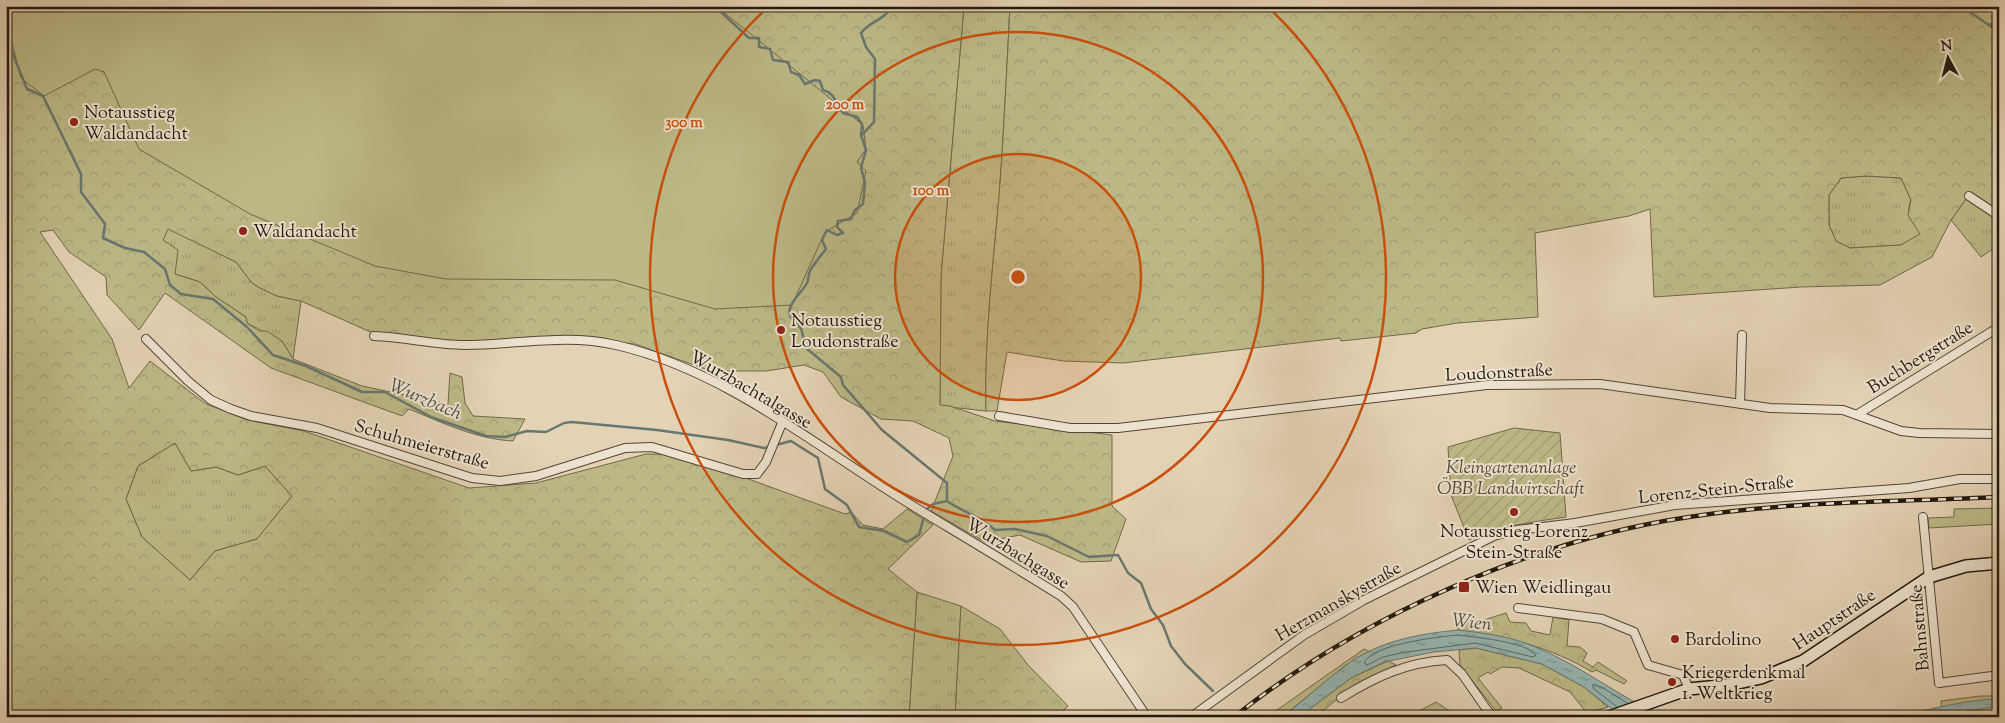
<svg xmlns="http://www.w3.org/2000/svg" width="2005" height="723" viewBox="0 0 2005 723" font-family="'Sorts Mill Goudy',serif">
	<defs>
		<pattern id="grass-tufts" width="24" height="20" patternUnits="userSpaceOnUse" patternTransform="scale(1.25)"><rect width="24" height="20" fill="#bcb987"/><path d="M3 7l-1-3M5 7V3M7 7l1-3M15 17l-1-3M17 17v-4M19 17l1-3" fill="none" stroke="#a19e73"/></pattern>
		<pattern id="forest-crowns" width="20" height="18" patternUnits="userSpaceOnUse" patternTransform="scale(1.25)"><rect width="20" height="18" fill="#bcb987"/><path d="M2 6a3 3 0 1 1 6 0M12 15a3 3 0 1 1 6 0" fill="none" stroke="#a19e73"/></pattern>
		<pattern id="garden-furrows" width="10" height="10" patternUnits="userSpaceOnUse" patternTransform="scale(1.25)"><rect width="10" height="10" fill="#bcb987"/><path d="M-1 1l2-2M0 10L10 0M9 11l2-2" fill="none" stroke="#a19e73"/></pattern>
		<pattern id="water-ripples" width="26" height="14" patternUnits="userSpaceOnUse" patternTransform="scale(1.25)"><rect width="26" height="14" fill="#96b6b2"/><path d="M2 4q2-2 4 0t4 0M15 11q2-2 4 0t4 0" fill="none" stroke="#7a938f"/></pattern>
	</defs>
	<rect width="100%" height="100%" fill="#e4d2b4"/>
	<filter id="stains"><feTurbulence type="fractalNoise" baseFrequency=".004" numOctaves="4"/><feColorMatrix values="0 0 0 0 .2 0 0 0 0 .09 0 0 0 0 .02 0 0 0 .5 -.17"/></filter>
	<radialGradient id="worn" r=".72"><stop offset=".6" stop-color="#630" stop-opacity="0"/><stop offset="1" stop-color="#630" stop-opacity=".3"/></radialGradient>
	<!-- grass -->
	<path fill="url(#grass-tufts)" stroke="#6f684a" d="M 964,6 L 1010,6 C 1007,65 1004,125 1000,184 C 994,260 984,334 986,411 L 940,406 L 941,276 Z
		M 1866,176 L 1901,178 L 1911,200 C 1905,214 1913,222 1921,234 L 1901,245 L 1850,248 L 1836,241 L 1829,225 L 1829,195 L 1841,178 Z
		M 1972,196 L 1999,211 L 1999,245 L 1981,257 L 1951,220 L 1966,199 Z
		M 168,228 L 236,262 L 252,283 L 260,288 L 277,296 L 301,301 L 293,359 L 282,341 L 247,323 L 246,317 L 216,297 L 200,282 L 175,274 L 163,240 Z
		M 175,443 L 191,471 L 216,467 L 238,475 L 265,466 L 292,496 L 257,539 L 215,551 L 190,580 L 142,537 L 126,499 L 138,466 Z
		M 917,592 L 961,606 L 955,717 L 909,717 Z
		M 1980,696 L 1999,696 L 1999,717 L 1942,717 L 1941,701 Z"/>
	<!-- forest -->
	<path fill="url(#forest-crowns)" stroke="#6f684a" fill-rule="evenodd" d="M 6,6 L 964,6 L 941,276 L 940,405 L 950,406 L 995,421 L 1112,435 L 1112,506 L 1126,519 L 1111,561 L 1081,562 L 1020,535 L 985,542 L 931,511 L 953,456 L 949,438 L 913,421 L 881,419 L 841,397 L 823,372 L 804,365 L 766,371 L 711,371 L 635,344 L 555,338 L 458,345 L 375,334 L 301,301 L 277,296 L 260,288 L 252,283 L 236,262 L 168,229 L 163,240 L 178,250 L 175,274 L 200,282 L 216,297 L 246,317 L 247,323 L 259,331 L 267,331 L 282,341 L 293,359 L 362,386 L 448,404 L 450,373 L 462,377 L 465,403 L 473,416 L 525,419 L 513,441 C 476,439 443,423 409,409 L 402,416 L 271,368 L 165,293 L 139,330 L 107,295 L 106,277 L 69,252 L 53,230 L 40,232 L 112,339 L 129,388 L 150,361 L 206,404 L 248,420 L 304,431 L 469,488 L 536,483 L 646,454 L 663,454 L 729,472 L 845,514 L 851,512 L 863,525 L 883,529 L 907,509 L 933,525 L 888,569 L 917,592 L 909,717 L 6,717 ZM 175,443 L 191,471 L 216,467 L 238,475 L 265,466 L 292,496 L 257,539 L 215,551 L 190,580 L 142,537 L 126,499 L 138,466 Z
		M 1010,6 L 1993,6 L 1999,11 L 1999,211 L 1972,196 L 1966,199 L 1951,220 L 1932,257 L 1880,285 L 1801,287 L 1654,297 L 1650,209 L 1629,216 L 1535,233 L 1538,317 L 1457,323 L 1422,329 L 1416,333 L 1341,341 L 1340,338 L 1123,363 L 1063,361 L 1007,352 L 997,411 L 986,411 C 984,334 994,260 1000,184 C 1004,125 1007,65 1010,6 ZM 1866,176 L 1901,178 L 1911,200 L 1908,215 L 1920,234 L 1901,245 L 1850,248 L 1836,241 L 1829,225 L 1829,195 L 1841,178 Z
		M 961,606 L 1000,629 L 1028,665 L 1068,706 L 1056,717 L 1047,717 L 1041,711 L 1033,717 L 955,717 Z
		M 1506,613 L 1510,622 L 1526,623 L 1531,631 L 1550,635 L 1553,617 L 1569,620 L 1567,646 L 1580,647 L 1587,653 L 1583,661 L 1593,667 L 1598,662 L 1627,681 L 1624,684 L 1596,670 L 1592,672 C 1551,647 1505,636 1458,630 L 1457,621 L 1478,622 Z
		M 1476,648 L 1542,664 L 1584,687 L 1608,707 L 1587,713 L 1570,692 L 1519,668 L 1502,667 L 1490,674 L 1488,672 L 1478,678 L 1502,708 L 1496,711 L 1460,665 L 1459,650 Z
		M 1364,649 L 1370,652 L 1346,665 L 1282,717 L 1267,717 Z
		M 1388,661 L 1396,665 L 1356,684 L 1315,717 L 1299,717 L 1351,678 Z
		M 1436,702 L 1459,717 L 1408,717 Z"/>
	<!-- park -->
	<path fill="#bcb987" stroke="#6f684a" d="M 6,6 L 723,6 L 721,10 L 863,125 L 866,149 L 857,162 L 866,171 L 857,213 L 825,232 L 792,305 L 715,309 L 615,280 L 446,279 L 375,266 L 250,214 L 139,149 L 104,72 L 95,69 L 44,96 L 21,78 L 11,39 L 6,37 Z
		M 1999,508 L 1999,524 L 1929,528 L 1928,518 L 1954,517 L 1954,509 Z"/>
	<!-- garden -->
	<path fill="url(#garden-furrows)" stroke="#6f684a" d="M 1514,428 L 1560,433 L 1566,517 C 1532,522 1500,526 1469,540 L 1451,495 L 1448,447 Z"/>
	<!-- water -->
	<path fill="url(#water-ripples)" stroke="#687770" d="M 1458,630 C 1483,633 1509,636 1533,646 C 1579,664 1619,697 1664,717 L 1622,717 L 1584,687 L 1542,664 L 1476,648 L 1434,652 L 1384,662 L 1351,678 L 1299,717 L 1282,717 C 1304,701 1323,682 1345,666 C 1378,641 1418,634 1458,630 Z
		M 1999,699 L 1999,706 L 1930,717 L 1897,717 C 1931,709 1964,700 1999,699 Z"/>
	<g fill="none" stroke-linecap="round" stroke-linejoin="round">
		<!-- shore -->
		<path stroke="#5c6760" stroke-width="1" d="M 1458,635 C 1474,637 1527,642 1536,655 L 1533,657 L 1475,643 L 1406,652 L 1383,657 L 1367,665 L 1364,663 C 1373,644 1437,637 1458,635 Z
			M 1617,707 L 1593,688 L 1593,684 L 1603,688 L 1627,703"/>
		<!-- stream -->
		<path stroke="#687770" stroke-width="2.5" d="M 729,6 L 723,7 L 721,12 L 749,38 L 759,38 L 759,47 L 770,49 L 773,60 L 788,62 L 791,72 L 799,75 L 805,84 L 815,80 L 820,81 L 823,90 C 835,93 835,103 843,113 L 857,117 L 862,124 L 861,135 L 866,150 L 861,168 L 865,183 L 863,204 L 855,210 L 851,219 L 838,221 L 837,227 L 843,233 L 837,235 L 827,230 L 822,240 L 826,249 C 821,256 813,264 810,271 C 808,275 809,279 807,283 C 798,299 776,310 801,328 L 804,340
			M 1961,6 L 1999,32
			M 1989,25 L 1999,21
			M 6,37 L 27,89 L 43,96 L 81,174 L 81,192 L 105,224 L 103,238 L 125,248 L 144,252 L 165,269 L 170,285 L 181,294 L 213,299 L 247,327 L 273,355 L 306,366 L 362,392 L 385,392 L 431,417 L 486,436 L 505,437 L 527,431 L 546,432 L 564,423 L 572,422 L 657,430 L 728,440 L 764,448 L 770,447
			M 862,135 L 874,122 L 875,59 L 866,47 L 861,33 C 871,20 884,21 892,6
			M 806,348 L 841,377 L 843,385 L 882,430 L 947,483 L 947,501
			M 776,445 L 791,441 L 818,458 L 825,489 L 847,505 L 859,527 L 884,531 L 907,542 L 919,535 L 923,520
			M 927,509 L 933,504 L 947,501 C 963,512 981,517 995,530 L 1015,529 L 1047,536 L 1089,557 L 1118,555 L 1128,573 L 1141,583 L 1151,609 L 1163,625 L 1171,646 L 1185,664 L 1213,691
			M 1198,717 L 1204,712"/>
		<defs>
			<path id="minor" d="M 1969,196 L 1999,216
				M 374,336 C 404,337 434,345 465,345 C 515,345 566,333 616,345 C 729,371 821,451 918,509 C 966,538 1013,566 1061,596 L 1073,607 L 1147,717
				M 146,339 L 188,381 L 211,400 L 231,409 L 251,416 L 317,428 L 472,478 L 500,481 L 536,476 L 625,448 L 652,447 L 743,474 L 757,474 L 766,462 L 782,423
				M 1740,404 L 1742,335
				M 1858,414 L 1999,327
				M 999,416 L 1070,428 L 1118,428 L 1487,385 L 1600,384 L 1770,408 L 1843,410 L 1901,431 L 1919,433 L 1999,434
				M 1923,517 L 1939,683 L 1992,676
				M 1518,608 L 1602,619 L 1634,632 L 1648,665 L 1683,675 L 1689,689
				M 1341,698 C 1375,677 1407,662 1447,660 L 1462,674 L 1492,717
				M 1191,717 L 1304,635 L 1364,600 L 1494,536 L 1517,530 L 1575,523 L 1675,505 L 1909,488 L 1960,479 L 1999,479"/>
			<path id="secondary" d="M 1609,717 L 1689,689 L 1729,685 L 1761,678 L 1803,661 L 1929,577 L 1966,566 L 1999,563"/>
		</defs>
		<!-- minor casing -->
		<use href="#minor" stroke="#524638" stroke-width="10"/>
		<!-- secondary casing -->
		<use href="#secondary" stroke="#22180e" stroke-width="14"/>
		<!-- minor -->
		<use href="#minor" stroke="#ede2ce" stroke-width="8"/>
		<!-- secondary -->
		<use href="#secondary" stroke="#ede2ce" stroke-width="11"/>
		<defs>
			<path id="rail" d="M 1234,717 C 1358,618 1532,540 1689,517 C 1791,501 1896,502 1999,497"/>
		</defs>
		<!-- rail casing -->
		<use href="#rail" stroke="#22180e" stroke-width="4.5"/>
		<!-- rail -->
		<use href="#rail" stroke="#ede2ce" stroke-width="2.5" stroke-dasharray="8" stroke-linecap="butt"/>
	</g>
	<!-- distance rings -->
	<circle cx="1018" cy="277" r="123" fill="#ca4f0c" fill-opacity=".12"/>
	<g fill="none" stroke="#ca4f0c" stroke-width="2.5">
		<circle cx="1018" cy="277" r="123"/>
		<circle cx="1018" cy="277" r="245"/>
		<path d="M1269 8A368 368 0 1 1 767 8"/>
	</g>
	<!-- markers -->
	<g fill="#8f2418" stroke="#ede2ce" stroke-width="2">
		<circle cx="74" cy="122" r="5"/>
		<circle cx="243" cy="231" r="5"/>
		<circle cx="781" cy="330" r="5"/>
		<circle cx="1514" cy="512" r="5"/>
		<rect x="1458" y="581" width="12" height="12" rx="2.5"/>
		<circle cx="1675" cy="639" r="5"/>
		<circle cx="1672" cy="682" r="5"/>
	</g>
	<g text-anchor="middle" stroke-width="4" stroke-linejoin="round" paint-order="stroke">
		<!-- poi labels -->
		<g font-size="18" fill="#22180e" stroke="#ede2ce" text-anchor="start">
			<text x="84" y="118">Notausstieg<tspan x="84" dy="21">Waldandacht</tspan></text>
			<text x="253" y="237">Waldandacht</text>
			<text x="791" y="326">Notausstieg<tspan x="791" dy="21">Loudonstraße</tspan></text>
			<text x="1514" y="537" text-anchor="middle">Notausstieg Lorenz<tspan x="1514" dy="21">Stein-Straße</tspan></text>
			<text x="1475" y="593">Wien Weidlingau</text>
			<text x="1685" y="645">Bardolino</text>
			<text x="1682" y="678">Kriegerdenkmal<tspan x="1682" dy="21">1. Weltkrieg</tspan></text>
		</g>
		<!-- street labels -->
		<g font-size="18" fill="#22180e" stroke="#ede2ce">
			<text transform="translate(1920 357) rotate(-32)" y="6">Buchbergstraße</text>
			<text transform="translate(1499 372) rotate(-3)" y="6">Loudonstraße</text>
			<text transform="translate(751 389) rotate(30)" y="6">Wurzbachtalgasse</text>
			<text transform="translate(422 444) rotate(16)" y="6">Schuhmeierstraße</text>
			<text transform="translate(1716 489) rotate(-6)" y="6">Lorenz-Stein-Straße</text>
			<text transform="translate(1018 553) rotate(32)" y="6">Wurzbachgasse</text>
			<text transform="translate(1338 601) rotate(-30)" y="6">Herzmanskystraße</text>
			<text transform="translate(1834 619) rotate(-34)" y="6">Hauptstraße</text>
			<text transform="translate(1919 628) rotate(-95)" y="6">Bahnstraße</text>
		</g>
		<!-- park labels -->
		<g font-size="18" font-style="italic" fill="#504832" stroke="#ede2ce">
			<text x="1511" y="473">Kleingartenanlage<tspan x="1511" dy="21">ÖBB Landwirtschaft</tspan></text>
		</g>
		<!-- water labels -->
		<g font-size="19" font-style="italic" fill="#4b4f47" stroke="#ede2ce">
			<text transform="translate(426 398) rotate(23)" y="7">Wurzbach</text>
			<text transform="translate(1472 621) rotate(6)" y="7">Wien</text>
		</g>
	</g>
	<circle cx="1018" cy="277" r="8" fill="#ca4f0c" stroke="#ede2ce" stroke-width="2.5"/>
	<g font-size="15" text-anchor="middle" font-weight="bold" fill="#ca4f0c" stroke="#ede2ce" stroke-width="4" stroke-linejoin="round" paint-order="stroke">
		<text x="845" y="109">200 m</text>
		<text x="684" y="127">300 m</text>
		<text x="931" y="195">100 m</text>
	</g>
	<!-- margin -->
	<rect width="2005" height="723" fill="none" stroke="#e4d2b4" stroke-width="25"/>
	<rect x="8" y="8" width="1990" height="708" fill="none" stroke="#22180e" stroke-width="2.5"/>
	<rect x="12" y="12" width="1980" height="698" fill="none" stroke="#22180e"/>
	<!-- north arrow -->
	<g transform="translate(1948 58) rotate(353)" stroke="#ede2ce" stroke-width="4" paint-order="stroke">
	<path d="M0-4L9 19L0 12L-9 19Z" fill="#22180e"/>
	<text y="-8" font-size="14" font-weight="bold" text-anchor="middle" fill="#22180e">N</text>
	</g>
	<rect width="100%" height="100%" filter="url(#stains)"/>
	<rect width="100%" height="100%" fill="url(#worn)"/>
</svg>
